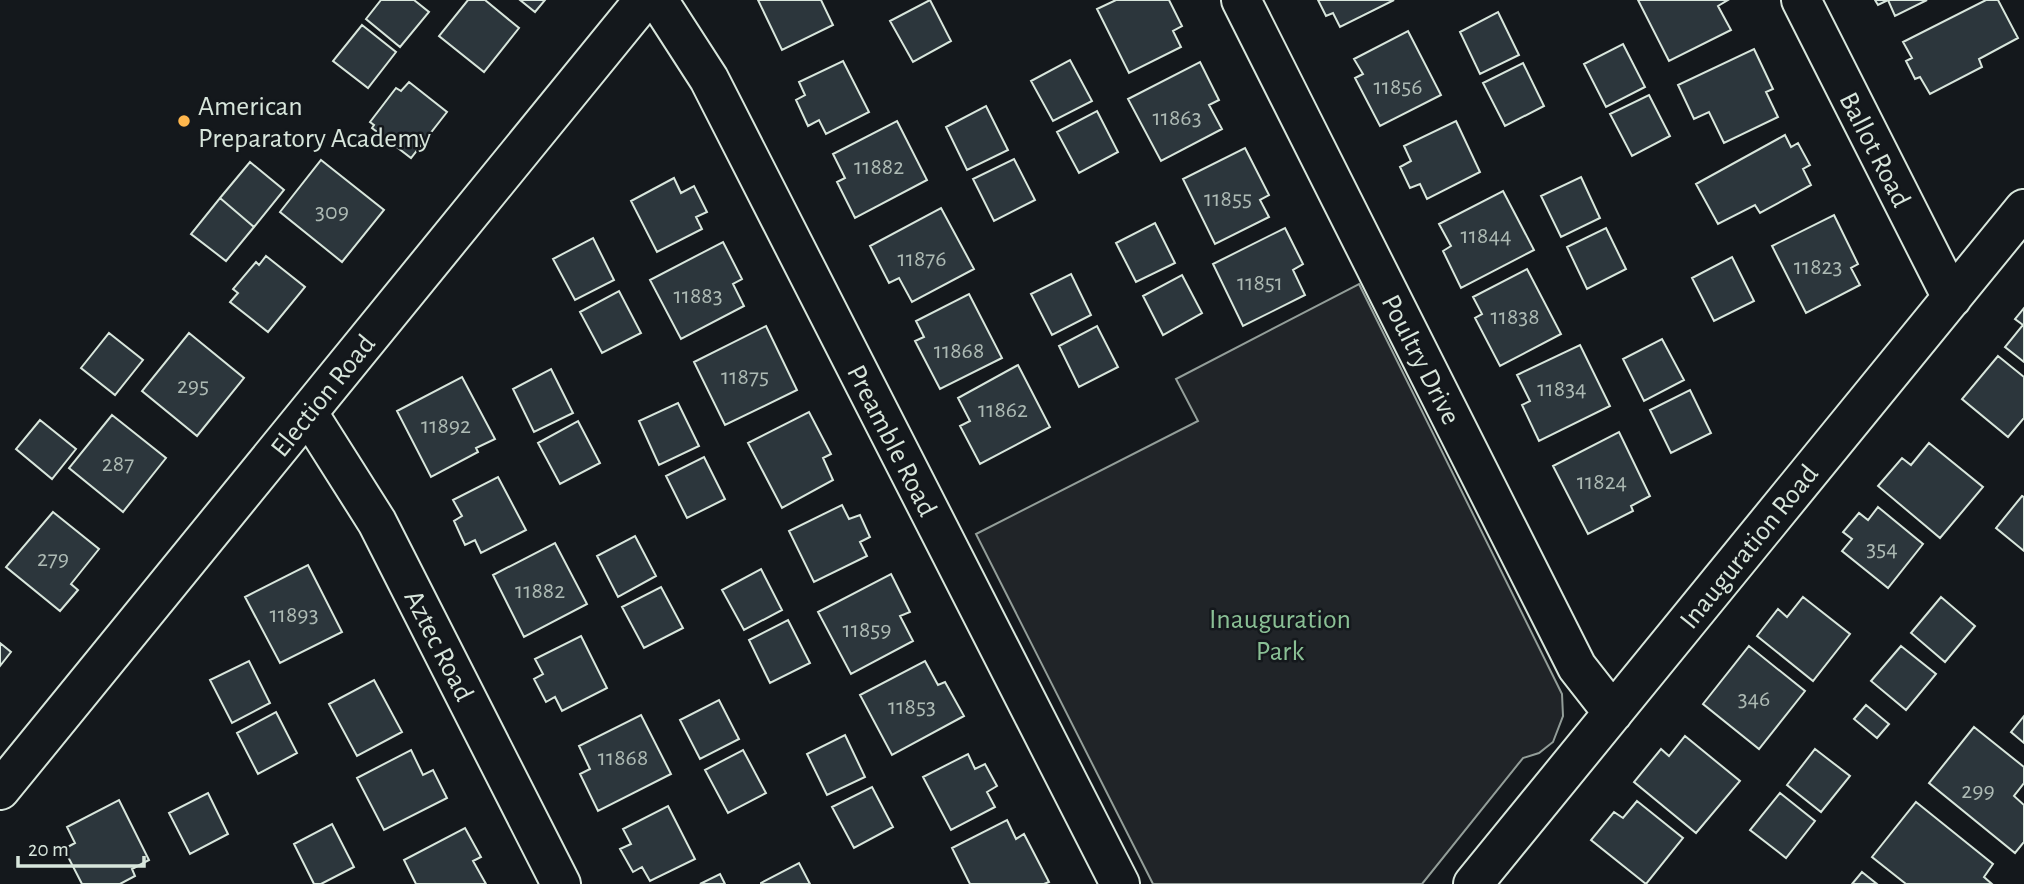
<svg xmlns="http://www.w3.org/2000/svg" width="2024" height="884" viewBox="0 0 2024 884" font-family="'Alegreya Sans',sans-serif">
	<rect width="100%" height="100%" fill="#14181c"/>
	<!-- green -->
	<path fill="#202428" stroke="#939e99" stroke-width="2" d="M 1359,284 L 1562,694 L 1563,716 L 1553,742 L 1539,753 L 1523,758 L 1422,884 L 1153,884 L 976,534 L 1198,421 L 1176,379 Z"/>
	<!-- building -->
	<path fill="#2c363c" stroke="#d8e6dc" stroke-width="2" d="M 381,0 L 414,0 L 429,12 L 400,47 L 366,19 Z
		M 468,0 L 485,0 L 519,28 L 484,72 L 439,36 Z
		M 520,0 L 545,0 L 535,12 Z
		M 758,0 L 821,0 L 833,25 L 782,50 Z
		M 930,0 L 951,41 L 913,62 L 890,21 Z
		M 1116,0 L 1169,0 L 1182,26 L 1173,31 L 1181,47 L 1129,73 L 1097,9 Z
		M 1318,0 L 1394,0 L 1340,27 L 1333,13 L 1326,16 Z
		M 1638,0 L 1728,0 L 1718,6 L 1731,30 L 1669,61 Z
		M 1875,0 L 1927,0 L 1895,16 L 1888,0 L 1878,5 Z
		M 1986,0 L 1998,0 L 2018,38 L 1979,59 L 1982,67 L 1930,94 L 1920,77 L 1915,79 L 1906,61 L 1912,58 L 1903,42 Z
		M 1498,12 L 1519,55 L 1480,74 L 1460,32 Z
		M 362,25 L 396,52 L 368,88 L 333,61 Z
		M 1408,31 L 1441,95 L 1380,126 L 1355,78 L 1363,74 L 1354,59 Z
		M 1623,44 L 1645,87 L 1606,107 L 1584,64 Z
		M 1754,49 L 1773,89 L 1766,92 L 1778,117 L 1724,143 L 1709,112 L 1694,119 L 1678,85 Z
		M 1070,60 L 1092,101 L 1053,121 L 1031,81 Z
		M 843,61 L 869,112 L 826,134 L 819,120 L 808,126 L 796,100 L 805,95 L 799,82 Z
		M 1200,62 L 1219,100 L 1209,105 L 1222,129 L 1161,161 L 1128,99 Z
		M 1523,63 L 1544,106 L 1505,126 L 1483,83 Z
		M 409,82 L 447,112 L 411,158 L 372,128 L 374,125 L 370,122 L 396,88 L 401,91 Z
		M 1649,95 L 1670,136 L 1632,156 L 1610,114 Z
		M 986,106 L 1008,150 L 967,170 L 946,127 Z
		M 1097,111 L 1118,152 L 1079,173 L 1057,132 Z
		M 897,121 L 927,180 L 855,218 L 837,182 L 845,178 L 833,154 Z
		M 1456,121 L 1480,172 L 1427,199 L 1420,184 L 1410,188 L 1400,167 L 1411,161 L 1404,146 Z
		M 1785,135 L 1791,147 L 1798,143 L 1810,165 L 1803,169 L 1811,185 L 1760,213 L 1755,205 L 1718,224 L 1696,184 Z
		M 1245,148 L 1269,195 L 1260,200 L 1269,217 L 1215,244 L 1183,179 Z
		M 1014,159 L 1035,200 L 994,221 L 973,179 Z
		M 321,160 L 384,210 L 342,262 L 280,212 Z
		M 250,162 L 284,190 L 254,227 L 220,198 Z
		M 1581,177 L 1600,218 L 1561,237 L 1541,196 Z
		M 674,178 L 681,193 L 694,186 L 707,212 L 696,217 L 702,229 L 657,252 L 631,201 Z
		M 1503,191 L 1534,250 L 1461,288 L 1443,251 L 1451,246 L 1439,224 Z
		M 220,198 L 254,227 L 226,261 L 191,234 Z
		M 941,208 L 974,269 L 912,302 L 899,278 L 889,283 L 870,246 Z
		M 1834,215 L 1858,264 L 1851,268 L 1860,285 L 1806,313 L 1772,246 Z
		M 1155,223 L 1175,263 L 1136,282 L 1116,243 Z
		M 1285,228 L 1303,264 L 1293,270 L 1305,295 L 1243,326 L 1213,264 Z
		M 1606,228 L 1626,269 L 1587,289 L 1567,247 Z
		M 593,238 L 614,280 L 575,300 L 553,259 Z
		M 723,242 L 742,279 L 733,284 L 744,306 L 681,339 L 650,280 Z
		M 266,256 L 305,287 L 268,332 L 230,302 L 238,293 L 233,289 L 256,262 L 259,265 Z
		M 1732,257 L 1754,301 L 1714,321 L 1692,278 Z
		M 1527,269 L 1561,334 L 1500,366 L 1475,318 L 1482,314 L 1473,297 Z
		M 1071,274 L 1091,315 L 1052,335 L 1031,294 Z
		M 1182,275 L 1202,313 L 1163,335 L 1143,296 Z
		M 619,291 L 641,333 L 602,353 L 580,312 Z
		M 969,294 L 1002,358 L 940,389 L 915,341 L 924,337 L 916,321 Z
		M 2024,308 L 2024,362 L 2005,347 L 2023,325 L 2015,319 Z
		M 766,326 L 797,390 L 725,425 L 694,362 Z
		M 1097,326 L 1118,367 L 1079,387 L 1059,346 Z
		M 109,333 L 143,360 L 115,395 L 81,368 Z
		M 189,333 L 244,378 L 197,436 L 142,391 Z
		M 1662,339 L 1684,380 L 1644,401 L 1623,359 Z
		M 1580,345 L 1610,406 L 1539,441 L 1522,405 L 1530,401 L 1517,375 Z
		M 1998,356 L 2024,377 L 2024,418 L 2008,437 L 1962,399 Z
		M 1018,365 L 1050,427 L 980,464 L 960,426 L 970,421 L 958,398 Z
		M 551,369 L 573,413 L 534,432 L 513,389 Z
		M 462,377 L 495,439 L 476,448 L 478,452 L 431,477 L 397,411 Z
		M 1690,390 L 1711,433 L 1671,453 L 1650,410 Z
		M 678,403 L 699,446 L 659,465 L 639,421 Z
		M 809,412 L 831,454 L 823,458 L 833,480 L 782,508 L 748,443 Z
		M 112,415 L 166,458 L 123,512 L 69,468 Z
		M 40,420 L 76,449 L 52,479 L 16,449 Z
		M 578,421 L 600,463 L 560,484 L 538,443 Z
		M 1619,432 L 1650,496 L 1631,506 L 1633,511 L 1588,534 L 1553,466 Z
		M 1929,443 L 1983,487 L 1940,538 L 1878,486 L 1902,458 L 1911,465 Z
		M 704,457 L 725,499 L 687,518 L 666,476 Z
		M 498,477 L 526,530 L 481,553 L 475,540 L 465,545 L 454,521 L 462,516 L 453,500 Z
		M 2022,496 L 2024,497 L 2024,551 L 1996,528 Z
		M 842,505 L 849,519 L 860,515 L 870,537 L 860,542 L 867,556 L 814,582 L 789,531 Z
		M 1878,507 L 1923,544 L 1888,588 L 1842,551 L 1852,539 L 1843,532 L 1859,513 L 1868,520 Z
		M 53,512 L 99,549 L 71,584 L 78,590 L 60,611 L 6,567 Z
		M 635,536 L 656,576 L 618,597 L 597,556 Z
		M 555,543 L 587,604 L 524,637 L 493,575 Z
		M 308,565 L 342,632 L 280,663 L 245,597 Z
		M 761,569 L 782,610 L 744,630 L 722,590 Z
		M 891,574 L 910,612 L 900,616 L 913,641 L 851,674 L 818,612 Z
		M 661,587 L 683,628 L 644,648 L 622,607 Z
		M 1803,597 L 1850,634 L 1813,681 L 1757,636 L 1778,609 L 1787,617 Z
		M 1941,597 L 1975,626 L 1945,662 L 1911,633 Z
		M 788,620 L 810,663 L 770,683 L 749,640 Z
		M 581,636 L 607,688 L 562,711 L 555,697 L 546,702 L 534,679 L 543,674 L 535,659 Z
		M 0,643 L 11,652 L 0,666 Z
		M 1749,646 L 1805,691 L 1759,749 L 1703,704 Z
		M 1901,646 L 1936,674 L 1906,710 L 1871,681 Z
		M 249,661 L 270,703 L 232,723 L 210,680 Z
		M 925,661 L 938,685 L 945,682 L 964,716 L 892,755 L 860,695 Z
		M 374,680 L 402,732 L 357,756 L 329,704 Z
		M 719,700 L 739,739 L 700,759 L 680,720 Z
		M 1866,705 L 1889,724 L 1877,738 L 1854,719 Z
		M 276,712 L 297,753 L 258,774 L 237,733 Z
		M 641,715 L 671,774 L 598,811 L 580,774 L 590,769 L 579,746 Z
		M 2024,716 L 2024,743 L 2011,732 Z
		M 1974,727 L 2024,767 L 2024,783 L 2014,796 L 2024,805 L 2024,842 L 2015,853 L 1929,783 Z
		M 845,735 L 865,777 L 827,795 L 807,754 Z
		M 1685,736 L 1740,781 L 1696,833 L 1634,782 L 1661,749 L 1669,756 Z
		M 1815,749 L 1850,776 L 1821,812 L 1787,785 Z
		M 411,750 L 423,775 L 433,770 L 447,798 L 384,830 L 357,778 Z
		M 743,750 L 766,793 L 728,813 L 705,770 Z
		M 968,754 L 975,769 L 985,764 L 997,786 L 987,792 L 995,807 L 951,830 L 923,777 Z
		M 872,787 L 893,827 L 854,848 L 832,807 Z
		M 208,793 L 228,834 L 190,854 L 169,813 Z
		M 1780,793 L 1815,821 L 1786,858 L 1750,830 Z
		M 119,800 L 149,860 L 132,869 L 135,876 L 120,884 L 82,884 L 64,849 L 75,843 L 67,827 Z
		M 1637,801 L 1683,838 L 1646,884 L 1591,840 L 1614,812 L 1623,818 Z
		M 1916,802 L 1993,864 L 1984,877 L 1992,884 L 1906,884 L 1872,857 Z
		M 668,806 L 695,859 L 650,881 L 642,867 L 633,872 L 620,849 L 631,844 L 623,829 Z
		M 1007,820 L 1016,839 L 1024,834 L 1049,882 L 1044,884 L 970,884 L 952,848 Z
		M 332,824 L 354,867 L 321,884 L 314,884 L 294,844 Z
		M 465,828 L 481,857 L 473,861 L 486,884 L 416,884 L 404,860 Z
		M 799,863 L 810,884 L 761,884 L 761,883 Z
		M 1862,872 L 1877,884 L 1852,884 Z
		M 720,874 L 725,884 L 700,884 Z"/>
	<g fill="none" stroke-linecap="round" stroke-linejoin="round">
		<defs>
			<path id="minor" d="M 658,0 L 709,79 L 1120,884
				M 1241,0 L 1577,667 L 1613,713
				M 1801,0 L 1952,298
				M 308,413 L 377,522 L 561,884
				M 0,790 L 644,0
				M 1473,884 L 2024,209"/>
		</defs>
		<!-- minor casing -->
		<use href="#minor" stroke="#d8e6dc" stroke-width="42"/>
		<!-- minor -->
		<use href="#minor" stroke="#14181c" stroke-width="38"/>
	</g>
	<!-- markers -->
	<circle fill="#ffb74d" stroke="#14181c" stroke-width="2.5" cx="184" cy="121" r="7"/>
	<g text-anchor="middle" stroke-width="5" stroke-linejoin="round" paint-order="stroke">
		<!-- number labels -->
		<g font-size="24" fill="#adbab4">
			<text x="1398" y="94">11856</text>
			<text x="1177" y="125">11863</text>
			<text x="879" y="174">11882</text>
			<text x="1228" y="206">11855</text>
			<text x="332" y="219">309</text>
			<text x="1486" y="243">11844</text>
			<text x="922" y="266">11876</text>
			<text x="1818" y="274">11823</text>
			<text x="1260" y="290">11851</text>
			<text x="698" y="303">11883</text>
			<text x="1515" y="324">11838</text>
			<text x="959" y="358">11868</text>
			<text x="745" y="384">11875</text>
			<text x="193" y="393">295</text>
			<text x="1562" y="396">11834</text>
			<text x="1003" y="417">11862</text>
			<text x="446" y="433">11892</text>
			<text x="118" y="471">287</text>
			<text x="1602" y="489">11824</text>
			<text x="1882" y="556">354</text>
			<text x="53" y="566">279</text>
			<text x="540" y="598">11882</text>
			<text x="294" y="622">11893</text>
			<text x="867" y="637">11859</text>
			<text x="1754" y="706">346</text>
			<text x="912" y="714">11853</text>
			<text x="623" y="765">11868</text>
			<text x="1978" y="798">299</text>
		</g>
		<!-- poi labels -->
		<g font-size="28" fill="#d8e6dc" stroke="#14181c" text-anchor="start">
			<text x="198" y="115">American<tspan x="198" dy="32">Preparatory Academy</tspan></text>
		</g>
		<!-- street labels -->
		<g font-size="28" fill="#d8e6dc" stroke="#14181c">
			<text transform="translate(1876 149) rotate(63)" y="10">Ballot Road</text>
			<text transform="translate(1422 359) rotate(63)" y="10">Poultry Drive</text>
			<text transform="translate(322 395) rotate(-51)" y="10">Election Road</text>
			<text transform="translate(893 440) rotate(63)" y="10">Preamble Road</text>
			<text transform="translate(1748 546) rotate(-51)" y="10">Inauguration Road</text>
			<text transform="translate(440 645) rotate(63)" y="10">Aztec Road</text>
		</g>
		<!-- park labels -->
		<g font-size="28" fill="#8ac095" stroke="#14181c">
			<text x="1280" y="628">Inauguration<tspan x="1280" dy="32">Park</tspan></text>
		</g>
	</g>
	<!-- scale -->
	<path d="M18 856v10h126v-10" fill="none" stroke="#d8e6dc" stroke-width="3.5"/>
	<text x="28" y="856" font-size="21" fill="#d8e6dc" stroke="#14181c" stroke-width="5" paint-order="stroke">20 m</text>
</svg>
